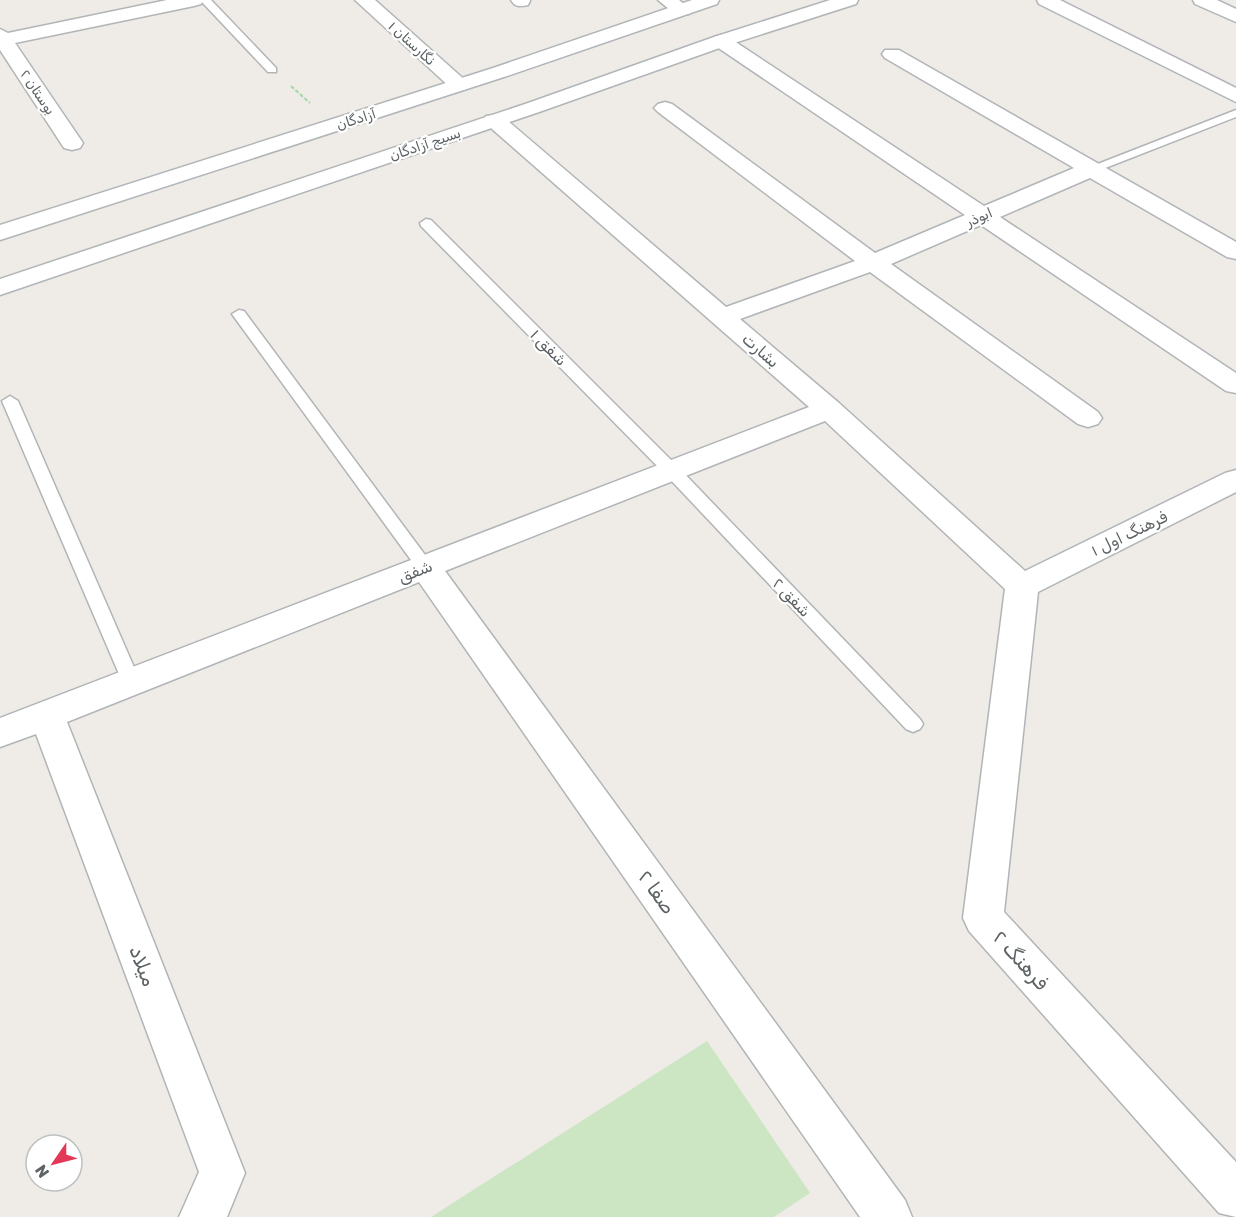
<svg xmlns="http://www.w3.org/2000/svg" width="1236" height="1217" viewBox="0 0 1236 1217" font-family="Rubik,Cairo,sans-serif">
	<rect width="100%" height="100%" fill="#efebe6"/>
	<!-- green -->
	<path fill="#cce5c3" d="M 707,1041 L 810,1193 L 774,1217 L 431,1217 Z"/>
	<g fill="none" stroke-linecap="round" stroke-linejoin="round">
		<defs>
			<path id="lane" d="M 200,0 L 211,0 L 276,68 L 276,72 L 268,72 Z
				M 1236,110 L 1236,117 L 1095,172 L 1091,173 L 1085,169 Z
				M 426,219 L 431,220 L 678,467 L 920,719 L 923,724 L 920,729 L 913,732 L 906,729 L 666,475 L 421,226 L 420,223 Z
				M 239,310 L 244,311 L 431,563 L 434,567 L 431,571 L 419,571 L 232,314 Z
				M 10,396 L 18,401 L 140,681 L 138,686 L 131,688 L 124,686 L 122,681 L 2,401 Z"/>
			<path id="street" d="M 167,0 L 203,0 L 201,4 L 194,6 L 15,43 L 83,143 L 80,148 L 72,150 L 64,148 L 0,50 L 0,29 L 8,33 Z
				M 355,0 L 375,0 L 466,81 L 469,85 L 466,89 L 459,91 L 452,89 Z
				M 511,0 L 530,0 L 530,1 L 528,5 C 520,7 515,7 511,0 Z
				M 658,0 L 679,0 L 691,10 L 689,14 L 675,14 Z
				M 1037,0 L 1060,0 L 1236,88 L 1236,102 L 1039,4 Z
				M 1193,0 L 1217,0 L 1236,9 L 1236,22 L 1195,4 Z
				M 721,35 L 728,37 L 984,206 L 1074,168 L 885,58 L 882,54 L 885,50 L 899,50 L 1236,242 L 1236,259 L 1227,257 L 1090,178 L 1000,217 L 1236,373 L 1236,393 L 1226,391 L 981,225 L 891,264 L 1098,412 L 1102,418 L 1098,424 L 1088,427 L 1078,424 L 870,272 L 740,319 L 839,403 L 1025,571 L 1225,473 L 1236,470 L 1236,492 L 1038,592 L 1004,912 L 1236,1162 L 1236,1217 L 1219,1213 L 969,931 L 963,918 L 1005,589 L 825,421 L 445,571 L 905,1200 L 912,1217 L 860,1217 L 419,582 L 67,722 L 245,1173 L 227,1217 L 179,1217 L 199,1172 L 36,734 L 0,747 L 0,718 L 809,407 L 483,121 L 486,116 L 494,115 L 502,116 L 726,307 L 855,261 L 658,112 L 654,108 L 658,104 L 665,102 L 672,104 L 875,253 L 965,215 L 714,45 L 711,41 L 714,37 Z"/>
			<path id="secondary" d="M 692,0 L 719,0 L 717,4 L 507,76 L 0,240 L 0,225 L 493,68 Z
				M 830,0 L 858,0 L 856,4 L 728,45 L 542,111 L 0,295 L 0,279 L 528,103 L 714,37 Z"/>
		</defs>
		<!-- lane casing -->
		<use href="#lane" stroke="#b1b5b7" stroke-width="3"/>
		<!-- street casing -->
		<use href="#street" stroke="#b1b5b7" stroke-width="3"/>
		<!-- secondary casing -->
		<use href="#secondary" stroke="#b0b5b8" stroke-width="3"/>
		<!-- path -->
		<path stroke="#a7d7a7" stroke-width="2" stroke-dasharray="4 2" stroke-linecap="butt" d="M 291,86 L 310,103"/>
		<!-- lane -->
		<use href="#lane" fill="#fff" fill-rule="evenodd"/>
		<!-- street -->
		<use href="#street" fill="#fff" fill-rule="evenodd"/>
		<!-- secondary -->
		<use href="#secondary" fill="#fff" fill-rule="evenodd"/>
	</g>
	<g text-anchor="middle" stroke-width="4.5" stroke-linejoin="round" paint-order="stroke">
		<!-- far-street labels -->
		<g font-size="14" fill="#5d6365" stroke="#fff">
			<text transform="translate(412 43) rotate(42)" y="5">نگارستان ۱</text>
			<text transform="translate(38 92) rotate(56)" y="5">بوستان ۲</text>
			<text transform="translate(356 119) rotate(-18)" y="5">آزادگان</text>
			<text transform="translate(425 144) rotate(-19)" y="5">بسیج آزادگان</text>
			<text transform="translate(979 217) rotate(-23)" y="5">ابوذر</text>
		</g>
		<!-- street labels -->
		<g font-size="16" fill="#5d6365" stroke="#fff">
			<text transform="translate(549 347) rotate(45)" y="6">شفق ۱</text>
			<text transform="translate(761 350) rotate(41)" y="6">بشارت</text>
			<text transform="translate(1129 533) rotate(-26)" y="6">فرهنگ اول ۱</text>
			<text transform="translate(415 571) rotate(-21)" y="6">شفق</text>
			<text transform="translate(792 597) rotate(46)" y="6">شفق ۲</text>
		</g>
		<!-- near-street labels -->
		<g font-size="20" fill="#5d6365" stroke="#fff">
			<text transform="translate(657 892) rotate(54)" y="7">صفا ۲</text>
			<text transform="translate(1021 960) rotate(48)" y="7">فرهنگ ۲</text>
			<text transform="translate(143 966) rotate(69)" y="7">میلاد</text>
		</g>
	</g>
	<!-- north arrow -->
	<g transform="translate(54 1163) rotate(235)"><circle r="28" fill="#ffffff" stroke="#bec1c1" stroke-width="1.5"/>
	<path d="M0-4.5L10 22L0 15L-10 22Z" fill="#e33856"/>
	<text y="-9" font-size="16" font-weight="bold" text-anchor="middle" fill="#5d6365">N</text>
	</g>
</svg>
